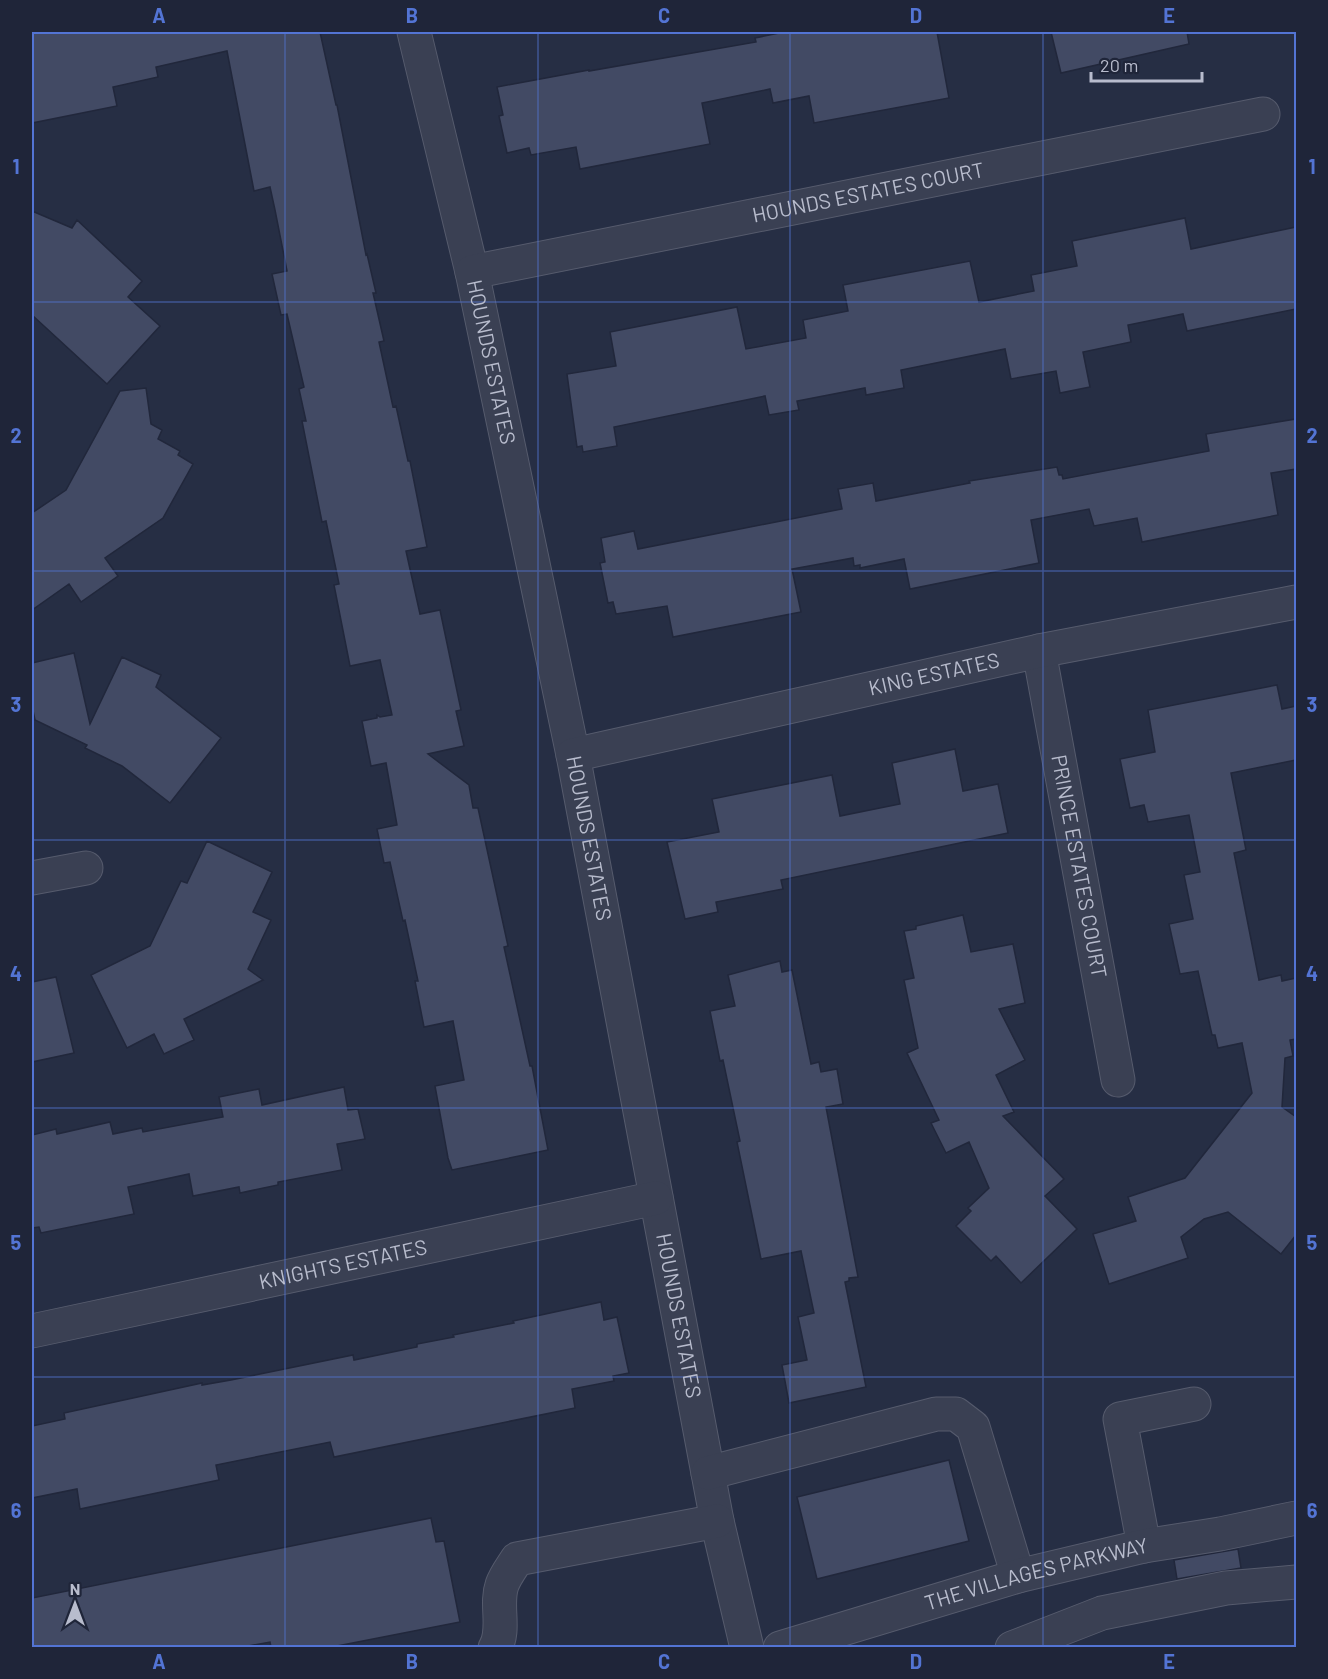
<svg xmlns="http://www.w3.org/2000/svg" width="1328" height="1679" viewBox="0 0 1328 1679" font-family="Barlow,sans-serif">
	<rect width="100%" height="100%" fill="#262e44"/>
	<!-- building -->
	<path fill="#424a64" stroke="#21273b" stroke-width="1.5" d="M 32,32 L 320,32 L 336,105 L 337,105 L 366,255 L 367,254 L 376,293 L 373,293 L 384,341 L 379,342 L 393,407 L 396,406 L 408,461 L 410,461 L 427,547 L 406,551 L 420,614 L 440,610 L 461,710 L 456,711 L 464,746 L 428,754 L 469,785 L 473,808 L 478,808 L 508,946 L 504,947 L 530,1066 L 532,1066 L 548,1150 L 452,1170 L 448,1158 L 435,1086 L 464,1080 L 453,1021 L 424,1027 L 415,981 L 418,981 L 405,920 L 403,921 L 390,862 L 384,863 L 377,829 L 397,825 L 386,763 L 371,766 L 362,721 L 377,718 L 377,715 L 380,717 L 392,715 L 380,660 L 350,666 L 334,585 L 339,584 L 326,521 L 322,522 L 302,421 L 306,421 L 299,389 L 304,387 L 287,314 L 281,315 L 272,274 L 287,271 L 275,210 L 270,187 L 254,191 L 227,51 L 156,67 L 158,77 L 113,87 L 117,106 L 32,123 Z
		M 784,32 L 937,32 L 949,98 L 814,123 L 809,96 L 773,103 L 770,89 L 702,103 L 710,144 L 580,169 L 576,147 L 531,155 L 529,148 L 507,153 L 499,116 L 503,115 L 497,87 L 589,70 L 589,71 L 756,42 L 755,38 Z
		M 1051,32 L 1187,32 L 1189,44 L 1061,73 Z
		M 32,211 L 72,228 L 77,220 L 142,281 L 128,297 L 160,326 L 107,384 L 32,315 Z
		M 1185,218 L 1191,249 L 1296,227 L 1296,309 L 1187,331 L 1183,314 L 1128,325 L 1131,342 L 1083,352 L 1090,387 L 1060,393 L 1056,371 L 1011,379 L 1005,349 L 901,370 L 904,388 L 866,395 L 865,388 L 797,401 L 799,410 L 769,415 L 765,396 L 614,427 L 617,446 L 583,452 L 582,446 L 577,447 L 567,374 L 616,366 L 610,332 L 737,307 L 746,349 L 806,338 L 803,320 L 848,311 L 843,285 L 970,261 L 979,302 L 1034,291 L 1031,275 L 1077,266 L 1072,241 Z
		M 146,388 L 151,424 L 162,430 L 158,439 L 180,451 L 178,455 L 193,464 L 163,518 L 105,558 L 118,576 L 81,602 L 69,584 L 32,610 L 32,513 L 66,490 L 120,391 Z
		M 1296,419 L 1296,469 L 1271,473 L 1278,515 L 1142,542 L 1137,518 L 1094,526 L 1089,509 L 1031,520 L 1039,563 L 910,589 L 904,559 L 860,568 L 860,565 L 854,566 L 853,558 L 792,569 L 801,612 L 673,637 L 667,606 L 616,614 L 613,602 L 608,603 L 600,563 L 605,562 L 601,538 L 634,531 L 638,549 L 842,509 L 838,489 L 873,483 L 876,501 L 970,483 L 969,481 L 1057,467 L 1059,475 L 1062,475 L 1063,479 L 1209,451 L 1206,434 Z
		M 74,653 L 90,724 L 122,657 L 161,675 L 156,687 L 221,738 L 170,803 L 122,766 L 85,748 L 87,745 L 35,720 L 32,706 L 32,663 Z
		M 1277,685 L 1282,709 L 1296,706 L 1296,760 L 1231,773 L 1246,850 L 1234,853 L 1259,980 L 1281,975 L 1282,981 L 1296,978 L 1296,1039 L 1290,1040 L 1293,1056 L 1285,1058 L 1282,1107 L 1296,1117 L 1296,1235 L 1281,1254 L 1228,1212 L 1204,1219 L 1181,1237 L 1188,1258 L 1109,1284 L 1093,1234 L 1136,1221 L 1128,1197 L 1185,1178 L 1252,1093 L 1242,1043 L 1218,1048 L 1215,1035 L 1212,1035 L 1198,971 L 1180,974 L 1169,924 L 1193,919 L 1184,875 L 1200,872 L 1189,815 L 1148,822 L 1144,805 L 1130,808 L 1120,759 L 1155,752 L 1148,710 Z
		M 955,749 L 963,791 L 998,784 L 1008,833 L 781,880 L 783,889 L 716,902 L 718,912 L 685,919 L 667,842 L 719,832 L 712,799 L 832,775 L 840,816 L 900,804 L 892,763 Z
		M 207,841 L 272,872 L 253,912 L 271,920 L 248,969 L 263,980 L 184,1019 L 194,1040 L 164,1054 L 154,1034 L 127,1048 L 91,975 L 150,946 L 181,881 L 187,883 Z
		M 963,915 L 971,952 L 1013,944 L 1025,1003 L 999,1009 L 1025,1060 L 996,1075 L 1014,1112 L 1003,1116 L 1064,1179 L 1045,1196 L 1077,1229 L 1021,1283 L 996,1256 L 991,1261 L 956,1226 L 971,1211 L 968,1208 L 989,1188 L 969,1142 L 946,1153 L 931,1123 L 939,1120 L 907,1053 L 918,1048 L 904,980 L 914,978 L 904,931 L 916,929 L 916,926 Z
		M 780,961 L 782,972 L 792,970 L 811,1064 L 819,1062 L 821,1072 L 837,1069 L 843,1104 L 826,1107 L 858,1277 L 849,1278 L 849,1281 L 845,1282 L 866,1387 L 789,1403 L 782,1365 L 807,1360 L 798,1317 L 814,1313 L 801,1251 L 761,1259 L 737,1142 L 740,1141 L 723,1060 L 720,1061 L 710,1011 L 735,1006 L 728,975 Z
		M 56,977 L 74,1053 L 32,1062 L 32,982 Z
		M 344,1087 L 348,1110 L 358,1109 L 365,1139 L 337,1144 L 342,1170 L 278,1182 L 278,1185 L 240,1193 L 239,1187 L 193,1196 L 189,1174 L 128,1187 L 134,1214 L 41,1233 L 39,1227 L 32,1228 L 32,1135 L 56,1129 L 57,1134 L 110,1122 L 113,1134 L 142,1128 L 143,1132 L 223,1117 L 219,1097 L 259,1089 L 262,1105 Z
		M 601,1302 L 604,1320 L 617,1317 L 629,1373 L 613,1376 L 614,1381 L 572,1389 L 575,1408 L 334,1457 L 330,1442 L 216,1465 L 219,1480 L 80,1509 L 77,1489 L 32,1498 L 32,1426 L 65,1419 L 64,1413 L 202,1383 L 202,1385 L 231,1380 L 353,1355 L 354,1360 L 417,1347 L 417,1344 L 454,1337 L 453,1335 L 514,1323 L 513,1321 Z
		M 949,1460 L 969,1541 L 817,1579 L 797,1497 Z
		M 431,1518 L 436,1542 L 444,1541 L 460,1622 L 332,1647 L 271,1647 L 270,1642 L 243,1647 L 32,1647 L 32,1598 Z
		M 1238,1549 L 1241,1568 L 1177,1579 L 1174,1560 Z"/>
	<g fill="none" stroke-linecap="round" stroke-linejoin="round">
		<defs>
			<g id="minor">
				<path id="s1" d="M 414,32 L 472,272 L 573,755 L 717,1521 L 747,1648"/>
				<path id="s2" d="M 472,272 L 1263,114"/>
				<path id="s3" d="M 1039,651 L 1118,1080"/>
				<path id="s4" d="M 573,755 L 1039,651 L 1296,602"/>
				<path d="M 32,878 L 86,868"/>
				<path id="s5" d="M 32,1331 L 656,1198"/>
				<path d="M 708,1473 L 936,1414 L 956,1414 L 973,1427 L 1018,1576"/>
				<path d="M 1144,1546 L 1120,1419 L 1194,1404"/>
				<path d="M 495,1648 C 506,1630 495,1605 502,1585 C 505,1576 512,1567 517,1559 L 717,1521"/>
				<path id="s6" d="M 780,1648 L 1018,1576 L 1144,1546 L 1220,1534 L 1296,1518"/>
				<path d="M 1012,1648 L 1102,1613 L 1226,1588 L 1296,1582"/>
			</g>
		</defs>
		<!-- minor casing -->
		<use href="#minor" stroke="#565b6d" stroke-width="35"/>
		<!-- minor -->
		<use href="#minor" stroke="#3a4053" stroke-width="33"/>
	</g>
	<!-- grid -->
	<path fill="none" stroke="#5374d4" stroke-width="1.5" stroke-opacity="0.55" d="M 285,32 L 285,1648M 538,32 L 538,1648M 790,32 L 790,1648M 1043,32 L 1043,1648M 32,302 L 1296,302M 32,571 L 1296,571M 32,840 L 1296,840M 32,1108 L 1296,1108M 32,1377 L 1296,1377"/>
	<g text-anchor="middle" stroke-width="6" stroke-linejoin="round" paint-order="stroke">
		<!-- street labels -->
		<g font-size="21" fill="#b8bccd" stroke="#1f2539">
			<text dy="7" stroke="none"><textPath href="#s2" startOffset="404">HOUNDS ESTATES COURT</textPath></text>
			<text dy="7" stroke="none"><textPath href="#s1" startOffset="339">HOUNDS ESTATES</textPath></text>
			<text dy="7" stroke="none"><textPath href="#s4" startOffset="370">KING ESTATES</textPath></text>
			<text dy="7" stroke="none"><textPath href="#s1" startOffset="825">HOUNDS ESTATES</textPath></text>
			<text dy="7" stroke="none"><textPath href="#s3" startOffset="219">PRINCE ESTATES COURT</textPath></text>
			<text dy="7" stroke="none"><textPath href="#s5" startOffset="318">KNIGHTS ESTATES</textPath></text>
			<text dy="7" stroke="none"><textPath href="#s1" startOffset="1311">HOUNDS ESTATES</textPath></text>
			<text dy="7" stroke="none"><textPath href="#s6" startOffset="267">THE VILLAGES PARKWAY</textPath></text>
		</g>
	</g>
	<!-- border -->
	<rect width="1328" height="1679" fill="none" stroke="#1f2539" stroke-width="66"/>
	<!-- north arrow -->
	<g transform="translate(75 1604)" stroke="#1f2539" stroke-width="4.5" paint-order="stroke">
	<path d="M0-4.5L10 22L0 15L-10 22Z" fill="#b8bccd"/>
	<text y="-9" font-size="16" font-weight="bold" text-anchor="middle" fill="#b8bccd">N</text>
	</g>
	<!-- scale -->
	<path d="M1091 72v9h111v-9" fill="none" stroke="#b8bccd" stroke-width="3"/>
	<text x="1100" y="72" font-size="18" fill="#b8bccd" stroke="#1f2539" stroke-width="4.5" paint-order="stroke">20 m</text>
	<rect x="33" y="33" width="1262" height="1613" fill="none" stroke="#5374d4" stroke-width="2"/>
	<g font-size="20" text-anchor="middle" font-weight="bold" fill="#5374d4">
		<text x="159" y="23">A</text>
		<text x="412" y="23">B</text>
		<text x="664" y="23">C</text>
		<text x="916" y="23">D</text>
		<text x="1169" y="23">E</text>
		<text x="16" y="174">1</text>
		<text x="1312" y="174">1</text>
		<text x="16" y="443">2</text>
		<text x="1312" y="443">2</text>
		<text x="16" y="712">3</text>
		<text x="1312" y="712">3</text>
		<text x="16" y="981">4</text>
		<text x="1312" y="981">4</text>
		<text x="16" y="1250">5</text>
		<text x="1312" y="1250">5</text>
		<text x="16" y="1518">6</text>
		<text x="1312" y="1518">6</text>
		<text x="159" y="1669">A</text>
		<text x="412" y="1669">B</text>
		<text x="664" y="1669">C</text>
		<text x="916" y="1669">D</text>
		<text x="1169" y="1669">E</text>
	</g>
</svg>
